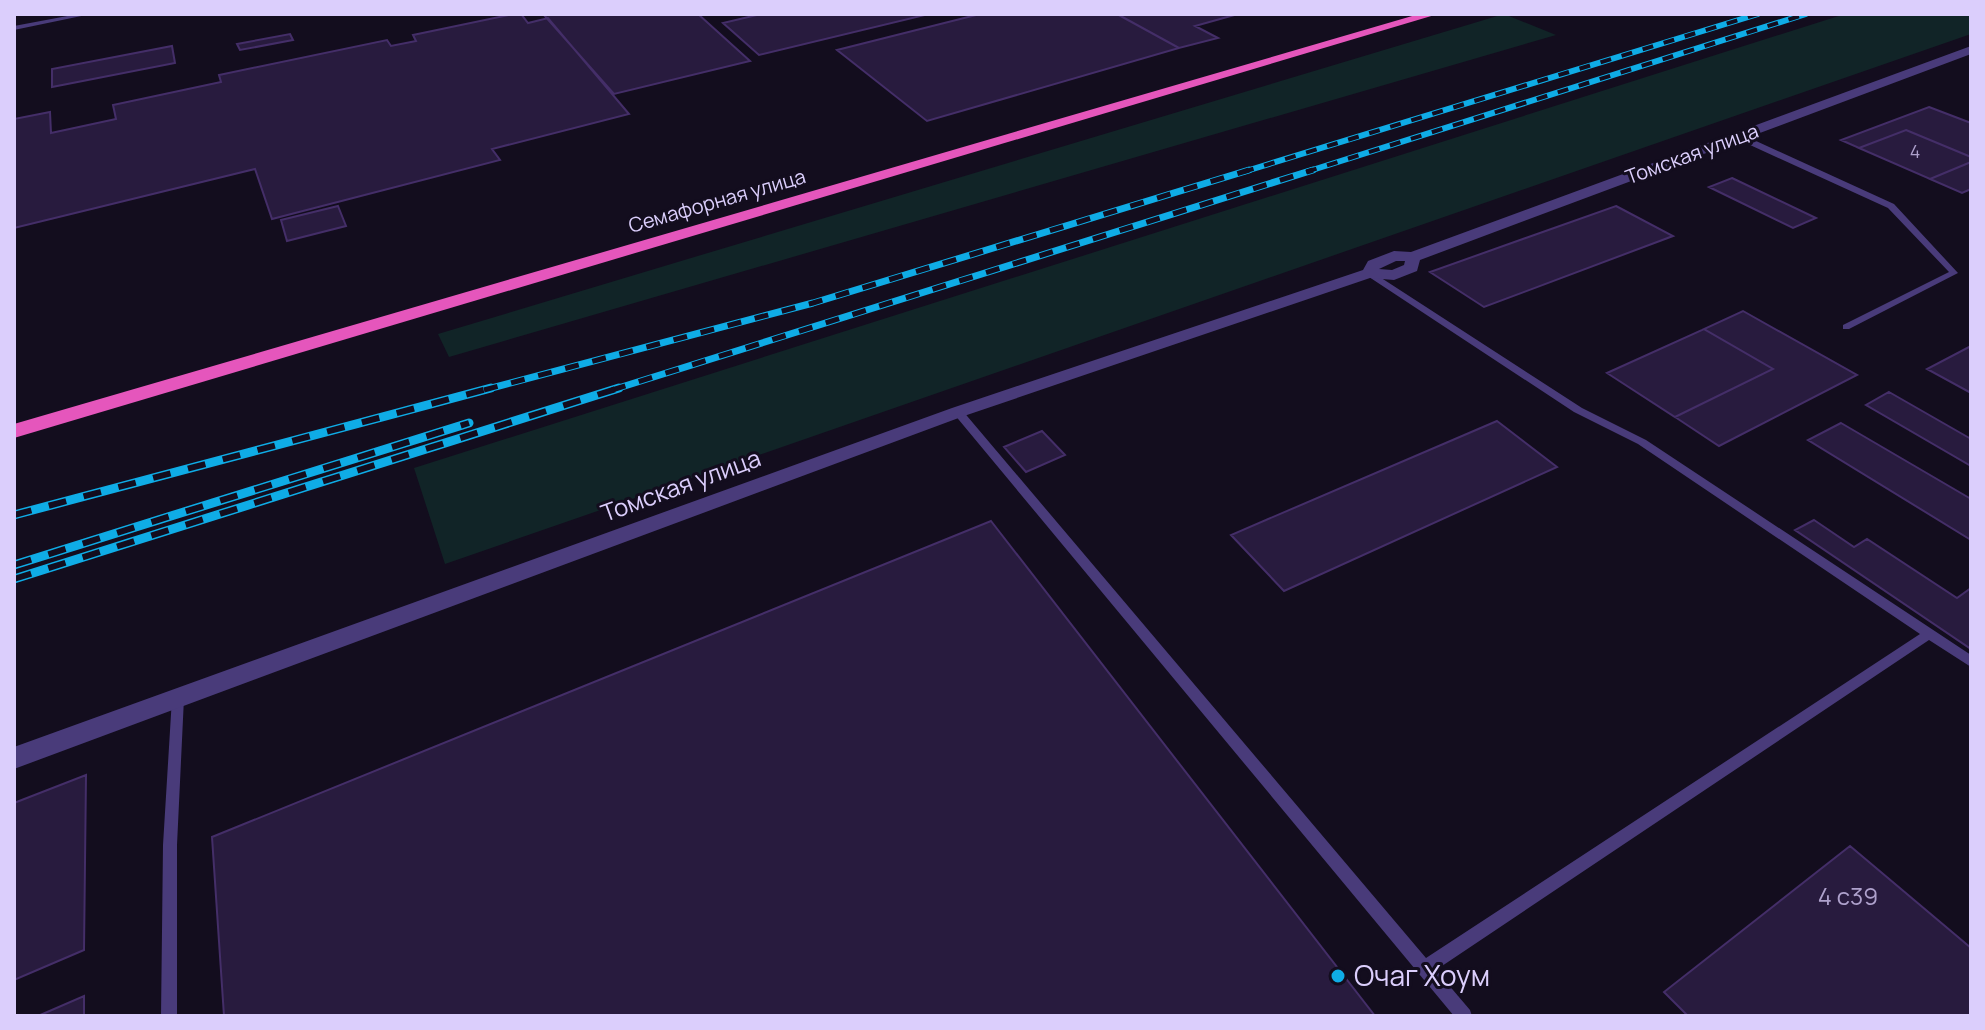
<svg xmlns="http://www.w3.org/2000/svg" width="1985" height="1030" viewBox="0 0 1985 1030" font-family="Manrope,sans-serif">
	<rect width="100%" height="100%" fill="#130d1e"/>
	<!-- green -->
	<path fill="#112427" d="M 1504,14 L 1556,35 L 449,357 L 438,334 Z
		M 1845,14 L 1971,14 L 1971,34 L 445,564 L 414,468 Z"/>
	<!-- building -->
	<path fill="#281b3e" stroke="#442e68" stroke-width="2" d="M 514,14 L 521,14 L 528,23 L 548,18 L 629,114 L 492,149 L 500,160 L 272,219 L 255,169 L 14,228 L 14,119 L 50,112 L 51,133 L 116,119 L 113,105 L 221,82 L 219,75 L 387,40 L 391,46 L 416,41 L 413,35 Z
		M 543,14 L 698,14 L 750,61 L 614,94 Z
		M 761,14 L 923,14 L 925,15 L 759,55 L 723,23 Z
		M 980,14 L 1117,14 L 1179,48 L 927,121 L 837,50 Z
		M 1117,14 L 1238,14 L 1195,26 L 1218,38 L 1179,48 Z
		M 290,34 L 293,40 L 240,50 L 237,44 Z
		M 172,46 L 175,63 L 52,87 L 52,69 Z
		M 1929,107 L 1971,123 L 1971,157 L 1906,130 L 1859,148 L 1841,140 Z
		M 1906,130 L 1971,157 L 1971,162 L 1930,179 L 1859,148 Z
		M 1971,162 L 1971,189 L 1962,193 L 1930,179 Z
		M 1732,178 L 1816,218 L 1793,228 L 1709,187 Z
		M 338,206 L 346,226 L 287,241 L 281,220 Z
		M 1616,206 L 1673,236 L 1484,307 L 1430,272 Z
		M 1743,311 L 1857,375 L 1719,446 L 1675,417 L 1773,369 L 1704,329 Z
		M 1704,329 L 1773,369 L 1675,417 L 1607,373 Z
		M 1971,346 L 1971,393 L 1927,369 Z
		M 1889,392 L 1971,439 L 1971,466 L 1866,405 Z
		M 1497,421 L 1557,467 L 1284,591 L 1231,535 Z
		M 1841,423 L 1971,499 L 1971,540 L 1808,440 Z
		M 1042,431 L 1065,455 L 1026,472 L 1004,447 Z
		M 1814,520 L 1854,547 L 1867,539 L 1957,598 L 1971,588 L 1971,649 L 1795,530 Z
		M 991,521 L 1375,1016 L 224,1016 L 212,837 Z
		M 86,775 L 84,950 L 14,980 L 14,803 Z
		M 1850,846 L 1971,948 L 1971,1016 L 1688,1016 L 1664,992 Z
		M 84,996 L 84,1016 L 38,1016 Z"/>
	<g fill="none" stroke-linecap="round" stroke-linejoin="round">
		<!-- service -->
		<path fill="#493b7a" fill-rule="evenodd" d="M 78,14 L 91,14 L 14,30 L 14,26 Z
			M 1737,135 L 1743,135 L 1894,204 L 1958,273 L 1849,329 L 1843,329 L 1843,325 L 1949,272 L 1888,208 L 1737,139 Z
			M 1369,270 L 1582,408 L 1646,440 L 1971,655 L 1971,667 L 1929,640 L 1436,970 L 1470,1010 L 1472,1016 L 1454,1016 L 954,414 L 953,412 L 954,410 L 962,410 L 1426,958 L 1920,634 L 1638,444 L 1574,412 L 1366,275 L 1366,271 Z
			M 178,693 L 183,694 L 184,698 L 177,845 L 177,1016 L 161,1016 L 163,845 L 172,698 L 173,694 Z"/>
		<!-- minor -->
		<path fill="#493b7a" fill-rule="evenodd" d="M 1971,46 L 1971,54 L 1420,260 L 1417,271 L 1394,280 L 1370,278 L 964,416 L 14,769 L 14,747 L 952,408 L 1363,270 L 1368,261 L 1394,251 L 1411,252 ZM 1396,261 L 1405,261 L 1404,265 L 1392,270 L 1379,269 Z"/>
		<!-- trunk -->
		<path fill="#e556bc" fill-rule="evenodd" d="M 1419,14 L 1438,14 L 14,438 L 14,424 Z"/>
		<defs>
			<path id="rail-far2" d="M 1243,172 L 1758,14
				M 1306,172 L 1806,14"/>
			<path id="rail-far1" d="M 484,390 L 813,303 L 1249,170
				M 612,390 L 1313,170"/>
			<path id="rail" d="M 14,515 L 491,388
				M 14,565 L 469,423
				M 14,579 L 619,388"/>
		</defs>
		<!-- rail-far2 casing -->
		<use href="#rail-far2" stroke="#0face6" stroke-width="6"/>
		<!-- rail-far1 casing -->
		<use href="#rail-far1" stroke="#0face6" stroke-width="7"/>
		<!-- rail casing -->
		<use href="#rail" stroke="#0face6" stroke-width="9"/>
		<!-- rail-far2 -->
		<use href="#rail-far2" stroke="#130d1e" stroke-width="4" stroke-dasharray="11" stroke-linecap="butt"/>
		<!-- rail-far1 -->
		<use href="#rail-far1" stroke="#130d1e" stroke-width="5" stroke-dasharray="14" stroke-linecap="butt"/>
		<!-- rail -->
		<use href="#rail" stroke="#130d1e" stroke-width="6" stroke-dasharray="18" stroke-linecap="butt"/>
	</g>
	<!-- markers -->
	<circle fill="#0face6" stroke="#130d1e" stroke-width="3" cx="1338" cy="976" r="8"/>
	<g text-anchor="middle" stroke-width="6" stroke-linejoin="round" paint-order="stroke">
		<!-- far-number labels -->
		<g font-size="18" fill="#aea1cc">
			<text x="1915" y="158">4</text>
		</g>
		<!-- far-street labels -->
		<g font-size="20" fill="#dbcefc" stroke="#130d1e">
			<text transform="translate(1692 154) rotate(-20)" y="7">Томская улица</text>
			<text transform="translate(717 201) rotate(-16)" y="7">Семафорная улица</text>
		</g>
		<!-- street labels -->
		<g font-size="24" fill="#dbcefc" stroke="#130d1e">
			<text transform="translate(681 486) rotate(-20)" y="8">Томская улица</text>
		</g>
		<!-- near-number labels -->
		<g font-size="24" fill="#aea1cc">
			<text x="1848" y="905">4 с39</text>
		</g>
		<!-- near-poi labels -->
		<g font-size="28" fill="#dbcefc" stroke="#130d1e" text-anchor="start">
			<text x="1354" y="986">Очаг Хоум</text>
		</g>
	</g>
	<!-- border -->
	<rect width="1985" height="1030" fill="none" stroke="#dbcefc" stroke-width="32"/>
</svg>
